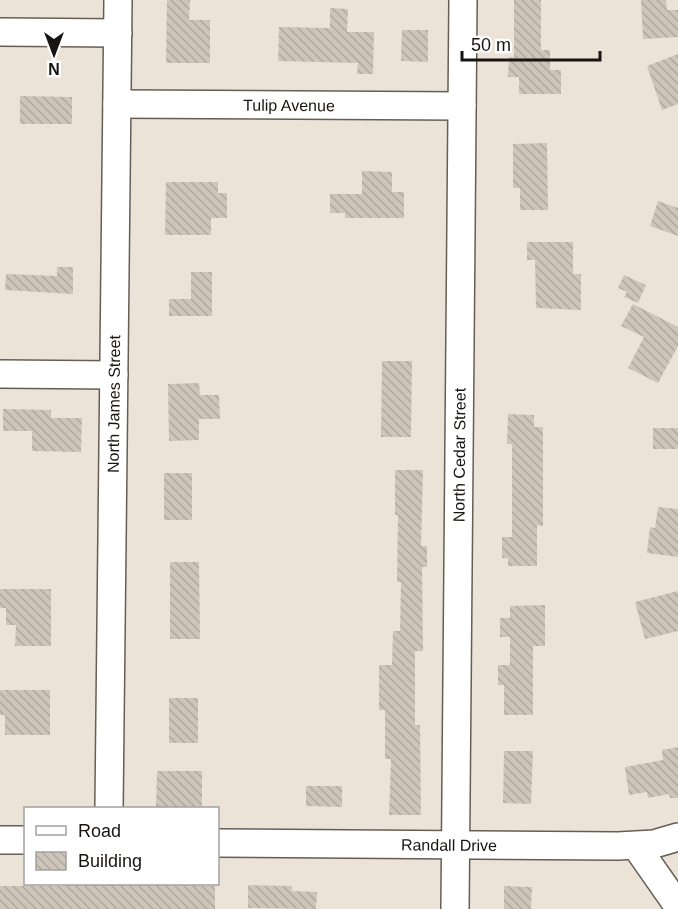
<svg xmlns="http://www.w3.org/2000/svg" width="678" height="909" viewBox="0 0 678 909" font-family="Arial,sans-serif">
	<defs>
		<pattern id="building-back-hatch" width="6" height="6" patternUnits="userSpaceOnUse" patternTransform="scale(1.5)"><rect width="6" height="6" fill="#cec5ba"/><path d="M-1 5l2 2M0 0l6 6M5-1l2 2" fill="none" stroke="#b0a89f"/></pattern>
	</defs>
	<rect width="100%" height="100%" fill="#ece3d8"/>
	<!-- building -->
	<path fill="url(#building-back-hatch)" d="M 167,0 L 190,0 L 189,20 L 210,20 L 210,63 L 166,63 Z
		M 514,0 L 541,0 L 541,50 L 550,50 L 550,70 L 561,70 L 561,94 L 519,94 L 519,77 L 508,77 L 509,57 L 514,57 Z
		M 641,0 L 666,0 L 667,10 L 678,10 L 678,37 L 643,39 Z
		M 330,8 L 348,9 L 347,32 L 374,32 L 373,74 L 357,74 L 358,63 L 278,61 L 279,27 L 330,28 Z
		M 402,30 L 428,30 L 428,62 L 401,61 Z
		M 678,54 L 678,104 L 662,110 L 647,66 Z
		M 20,96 L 72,97 L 72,124 L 20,124 Z
		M 547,143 L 548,210 L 520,210 L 520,188 L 513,188 L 513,144 Z
		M 362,171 L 392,172 L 392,192 L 404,192 L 404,218 L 345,218 L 345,213 L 330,213 L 330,194 L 362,194 Z
		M 166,182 L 218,182 L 218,193 L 227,193 L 227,218 L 211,218 L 211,235 L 165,235 Z
		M 658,201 L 678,208 L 678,236 L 650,226 Z
		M 527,242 L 573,242 L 573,274 L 581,274 L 581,310 L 536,308 L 535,260 L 527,260 Z
		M 57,267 L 73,267 L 73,294 L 5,290 L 6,274 L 57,276 Z
		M 191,272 L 212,272 L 212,316 L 169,316 L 169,299 L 191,299 Z
		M 624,275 L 646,285 L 638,303 L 624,297 L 627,292 L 618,288 Z
		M 633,304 L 678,327 L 678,346 L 658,383 L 628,368 L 644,337 L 621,326 Z
		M 382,361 L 412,361 L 411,437 L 381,437 Z
		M 199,383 L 200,395 L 219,395 L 220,419 L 199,419 L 199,440 L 169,441 L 168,384 Z
		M 3,409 L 51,410 L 51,418 L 82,418 L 81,452 L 32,451 L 32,431 L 3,431 Z
		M 508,414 L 534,415 L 534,427 L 543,427 L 543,526 L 537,525 L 537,566 L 508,566 L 508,558 L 502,558 L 502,537 L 512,537 L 512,444 L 507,444 Z
		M 653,428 L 678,428 L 678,449 L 653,449 Z
		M 395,470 L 423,470 L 421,546 L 427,546 L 427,567 L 422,567 L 423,651 L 415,651 L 415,725 L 420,725 L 421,815 L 389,815 L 391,759 L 385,759 L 385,710 L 379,710 L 379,665 L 392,665 L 393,631 L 400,631 L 401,582 L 397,582 L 398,515 L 395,515 Z
		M 164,473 L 192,473 L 192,520 L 164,520 Z
		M 658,507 L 678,509 L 678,557 L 647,553 L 650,527 L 655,528 Z
		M 170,562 L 199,562 L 200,639 L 170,639 Z
		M 0,589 L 51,589 L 51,646 L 15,646 L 16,625 L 6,625 L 6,608 L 0,608 Z
		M 678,591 L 678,631 L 645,639 L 635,602 Z
		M 545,605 L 545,646 L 533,646 L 533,715 L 504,715 L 504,685 L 498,685 L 498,665 L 510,665 L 510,637 L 500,637 L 500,618 L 510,618 L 510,606 Z
		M 0,690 L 50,690 L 50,735 L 5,735 L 5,715 L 0,715 Z
		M 169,698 L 198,698 L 198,743 L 169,743 Z
		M 678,747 L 678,798 L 670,798 L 669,794 L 648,798 L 647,792 L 629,795 L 625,767 L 663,760 L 662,750 Z
		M 504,751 L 533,751 L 531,804 L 503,803 Z
		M 157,771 L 202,771 L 202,806 L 156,808 Z
		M 306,786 L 342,786 L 342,807 L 306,806 Z
		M 63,884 L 215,886 L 215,909 L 0,909 L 0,886 L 63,886 Z
		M 248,885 L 292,886 L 292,891 L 317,892 L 316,909 L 248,908 Z
		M 504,886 L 532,887 L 531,909 L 504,909 Z"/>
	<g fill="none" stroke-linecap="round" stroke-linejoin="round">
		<defs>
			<g id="minor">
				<path d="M 0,32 L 118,33"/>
				<path id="s1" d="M 117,104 L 462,106"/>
				<path d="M 0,374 L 114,375"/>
				<path id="s2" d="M 109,808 L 118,0"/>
				<path d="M 0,840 L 26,840"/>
				<path id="s3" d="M 218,843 L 618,846 L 654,844 L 678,837"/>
				<path d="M 636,846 L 678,906"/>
				<path id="s4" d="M 455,909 L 463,0"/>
			</g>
		</defs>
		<!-- minor casing -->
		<use href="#minor" stroke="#665e55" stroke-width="30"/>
		<!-- minor -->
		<use href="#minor" stroke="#fff" stroke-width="27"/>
	</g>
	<g text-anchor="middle" stroke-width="6" stroke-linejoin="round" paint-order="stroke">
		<!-- street labels -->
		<g font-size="16" fill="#181411" stroke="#fff">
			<text dy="6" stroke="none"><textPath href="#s1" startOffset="172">Tulip Avenue</textPath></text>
			<text dy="6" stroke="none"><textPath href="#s2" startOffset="404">North James Street</textPath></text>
			<text dy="6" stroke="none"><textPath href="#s4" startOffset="454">North Cedar Street</textPath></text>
			<text dy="6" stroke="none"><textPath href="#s3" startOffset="231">Randall Drive</textPath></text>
		</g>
	</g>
	<!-- legend -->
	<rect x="24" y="807" width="195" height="78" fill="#ffffff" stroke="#a3a1a0" stroke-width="1.5"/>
	<rect x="36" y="826" width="30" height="9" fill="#ffffff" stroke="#a3a1a0" stroke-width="1.5"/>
	<text x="78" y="837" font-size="18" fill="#181411">Road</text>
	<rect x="36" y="852" width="30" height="18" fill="url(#building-back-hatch)" stroke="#a3a1a0" stroke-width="1.5"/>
	<text x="78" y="867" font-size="18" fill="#181411">Building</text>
	<!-- north arrow -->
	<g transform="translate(54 54) rotate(180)" stroke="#ffffff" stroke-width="4.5" paint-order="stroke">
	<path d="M0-4.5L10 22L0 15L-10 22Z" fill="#181411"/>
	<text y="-9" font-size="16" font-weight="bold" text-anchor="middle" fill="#181411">N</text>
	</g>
	<!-- scale -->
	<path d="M462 51v9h138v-9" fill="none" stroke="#181411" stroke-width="3"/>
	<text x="471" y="51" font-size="18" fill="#181411" stroke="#ffffff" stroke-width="4.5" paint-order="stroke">50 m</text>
</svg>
